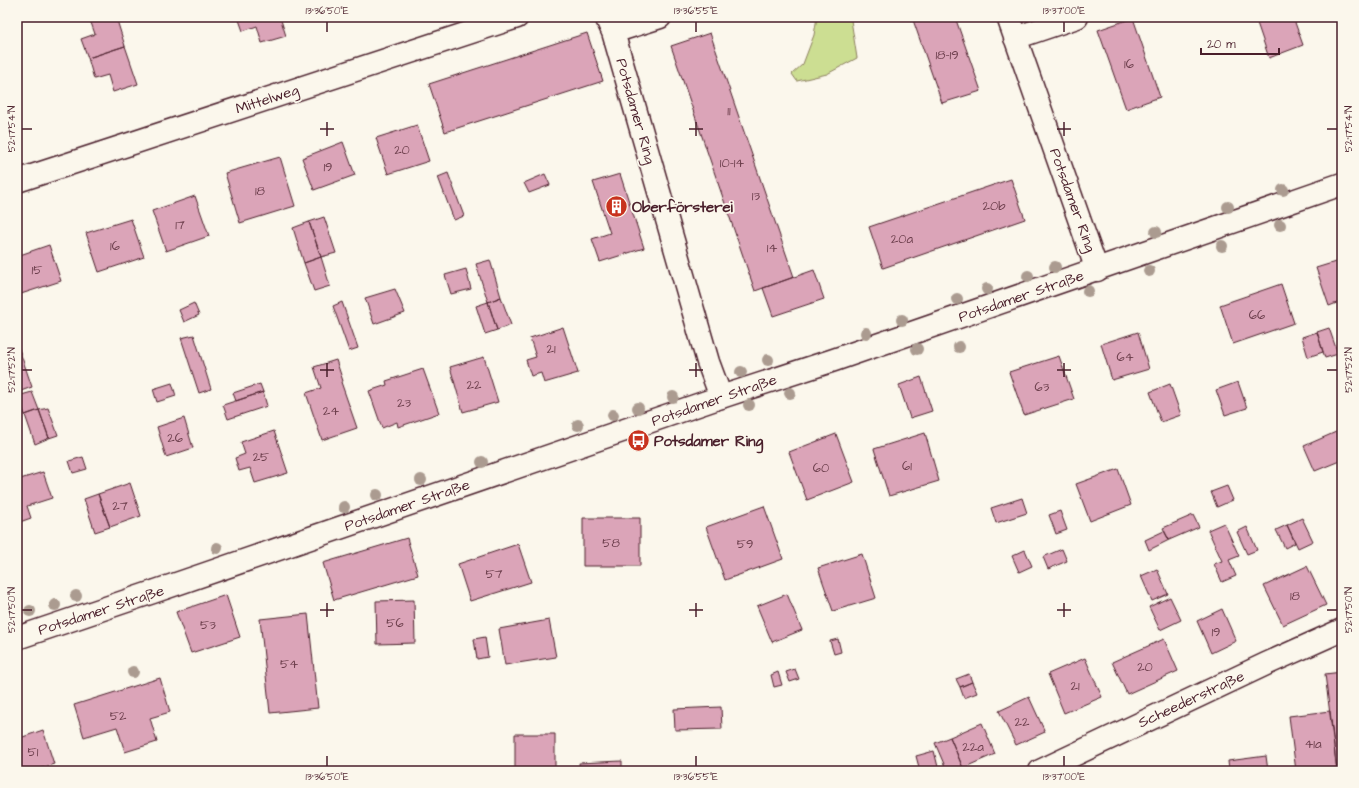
<svg xmlns="http://www.w3.org/2000/svg" width="1359" height="788" viewBox="0 0 1359 788" font-family="'Architects Daughter',sans-serif">
	<rect width="100%" height="100%" fill="#fbf7ec"/>
	<filter id="ink" filterUnits="userSpaceOnUse"><feTurbulence type="fractalNoise" baseFrequency=".025" numOctaves="2"/><feDisplacementMap in="SourceGraphic" scale="8" xChannelSelector="R" yChannelSelector="G"/><feConvolveMatrix kernelMatrix="1 2 1 2 8 2 1 2 1" color-interpolation-filters="sRGB"/></filter>
	<g filter="url(#ink)">
		<!-- green -->
		<path fill="#ccde92" stroke="#8b7e5e" d="M 817,17 L 843,17 L 851,20 L 857,58 L 827,74 L 797,81 L 792,74 L 803,64 L 814,35 Z"/>
		<!-- building -->
		<path fill="#dba4b8" stroke="#4a1f2b" d="M 89,17 L 116,17 L 125,46 L 88,58 L 81,39 L 95,34 Z
			M 238,17 L 280,17 L 286,36 L 262,43 L 257,26 L 243,31 Z
			M 912,17 L 955,17 L 981,91 L 942,103 Z
			M 1255,17 L 1293,17 L 1303,45 L 1269,58 Z
			M 1133,18 L 1160,97 L 1126,109 L 1098,30 Z
			M 587,33 L 603,81 L 445,132 L 429,84 Z
			M 710,33 L 794,277 L 755,291 L 671,46 Z
			M 125,46 L 138,84 L 113,92 L 108,75 L 94,79 L 88,58 Z
			M 417,125 L 429,161 L 388,174 L 376,138 Z
			M 343,142 L 355,175 L 314,190 L 302,158 Z
			M 280,157 L 295,206 L 240,223 L 225,173 Z
			M 448,173 L 464,216 L 454,220 L 438,177 Z
			M 545,174 L 550,185 L 529,193 L 524,183 Z
			M 620,174 L 644,248 L 600,262 L 592,239 L 610,233 L 593,182 Z
			M 1011,179 L 1025,219 L 883,268 L 869,227 Z
			M 195,196 L 209,236 L 166,251 L 152,211 Z
			M 324,217 L 336,253 L 321,257 L 309,222 Z
			M 131,219 L 144,257 L 99,272 L 86,233 Z
			M 309,222 L 321,257 L 304,263 L 293,228 Z
			M 49,245 L 61,281 L 21,294 L 17,282 L 17,256 Z
			M 321,257 L 330,286 L 314,291 L 304,263 Z
			M 490,260 L 501,297 L 488,302 L 476,264 Z
			M 1342,260 L 1342,301 L 1329,306 L 1316,268 Z
			M 466,269 L 471,289 L 451,294 L 445,275 Z
			M 814,270 L 824,299 L 773,316 L 763,288 Z
			M 1281,284 L 1294,323 L 1233,344 L 1220,305 Z
			M 395,289 L 405,313 L 374,324 L 365,298 Z
			M 501,297 L 511,325 L 497,330 L 488,302 Z
			M 342,302 L 358,348 L 349,351 L 333,306 Z
			M 488,302 L 497,330 L 485,334 L 476,306 Z
			M 194,303 L 199,315 L 184,322 L 179,310 Z
			M 563,327 L 578,373 L 544,383 L 541,373 L 531,376 L 526,360 L 536,357 L 530,338 Z
			M 1329,328 L 1338,354 L 1325,358 L 1317,332 Z
			M 1138,332 L 1149,369 L 1112,380 L 1101,344 Z
			M 1317,332 L 1323,352 L 1308,357 L 1302,337 Z
			M 194,335 L 211,389 L 199,393 L 181,338 Z
			M 17,343 L 32,387 L 18,392 L 17,388 Z
			M 1059,356 L 1074,399 L 1024,415 L 1009,372 Z
			M 484,357 L 498,402 L 463,412 L 450,367 Z
			M 336,360 L 343,381 L 341,382 L 357,428 L 322,440 L 306,393 L 321,388 L 314,367 Z
			M 423,369 L 439,413 L 398,427 L 397,422 L 382,428 L 369,391 L 387,385 L 386,381 Z
			M 921,377 L 932,411 L 910,418 L 899,385 Z
			M 1238,382 L 1247,408 L 1225,415 L 1216,390 Z
			M 172,383 L 176,396 L 157,402 L 153,389 Z
			M 260,384 L 263,392 L 236,401 L 233,393 Z
			M 1170,384 L 1181,415 L 1161,422 L 1150,392 Z
			M 32,392 L 39,410 L 25,415 L 18,396 Z
			M 263,392 L 267,406 L 228,419 L 223,405 Z
			M 48,408 L 58,435 L 49,438 L 39,410 Z
			M 39,410 L 49,438 L 35,444 L 25,415 Z
			M 184,418 L 193,448 L 166,457 L 157,427 Z
			M 274,431 L 288,473 L 255,483 L 250,468 L 239,471 L 235,458 L 245,454 L 241,442 Z
			M 1336,432 L 1342,446 L 1342,460 L 1315,471 L 1304,446 Z
			M 925,433 L 939,481 L 889,496 L 874,449 Z
			M 836,434 L 854,482 L 807,500 L 789,452 Z
			M 83,457 L 87,469 L 73,473 L 69,461 Z
			M 1118,469 L 1131,505 L 1090,521 L 1076,484 Z
			M 43,472 L 52,498 L 27,506 L 31,518 L 17,523 L 17,480 Z
			M 130,483 L 141,516 L 110,527 L 98,494 Z
			M 1227,486 L 1233,500 L 1217,507 L 1211,492 Z
			M 98,494 L 110,527 L 95,532 L 84,499 Z
			M 1022,498 L 1027,513 L 996,523 L 991,508 Z
			M 764,506 L 783,559 L 725,580 L 706,527 Z
			M 1060,511 L 1067,530 L 1056,534 L 1049,515 Z
			M 1193,515 L 1199,527 L 1169,540 L 1163,528 Z
			M 583,518 L 640,518 L 640,566 L 583,566 Z
			M 1302,518 L 1313,541 L 1298,548 L 1287,525 Z
			M 1224,523 L 1239,556 L 1229,560 L 1236,576 L 1222,582 L 1214,564 L 1222,561 L 1208,530 Z
			M 1287,525 L 1295,543 L 1285,548 L 1276,530 Z
			M 1247,527 L 1257,550 L 1247,554 L 1237,532 Z
			M 1164,531 L 1169,540 L 1149,550 L 1145,540 Z
			M 407,538 L 418,575 L 334,600 L 323,563 Z
			M 518,544 L 531,582 L 470,601 L 458,564 Z
			M 1062,549 L 1067,561 L 1048,569 L 1043,557 Z
			M 1025,550 L 1032,566 L 1019,572 L 1012,556 Z
			M 862,554 L 876,598 L 833,611 L 818,568 Z
			M 1307,566 L 1326,605 L 1283,625 L 1264,586 Z
			M 1157,569 L 1168,594 L 1152,601 L 1141,576 Z
			M 787,594 L 802,630 L 772,642 L 757,606 Z
			M 226,595 L 240,637 L 191,653 L 176,612 Z
			M 1170,597 L 1181,620 L 1160,630 L 1149,607 Z
			M 414,600 L 415,643 L 377,644 L 376,601 Z
			M 1222,609 L 1236,641 L 1211,653 L 1197,621 Z
			M 308,614 L 318,708 L 270,713 L 260,619 Z
			M 549,620 L 556,657 L 505,665 L 499,629 Z
			M 485,637 L 488,657 L 477,659 L 474,639 Z
			M 838,639 L 841,652 L 834,654 L 830,641 Z
			M 1164,639 L 1178,671 L 1127,694 L 1112,662 Z
			M 1085,658 L 1102,697 L 1064,713 L 1048,674 Z
			M 795,669 L 799,679 L 790,682 L 786,672 Z
			M 778,672 L 782,685 L 774,687 L 771,675 Z
			M 1342,672 L 1342,712 L 1338,713 L 1341,729 L 1342,729 L 1342,771 L 1337,771 L 1325,674 Z
			M 969,674 L 972,682 L 960,687 L 956,679 Z
			M 160,678 L 170,712 L 150,718 L 157,742 L 125,752 L 117,727 L 84,737 L 74,705 Z
			M 972,682 L 977,693 L 964,698 L 960,687 Z
			M 1029,697 L 1045,732 L 1016,745 L 999,711 Z
			M 721,707 L 722,729 L 675,730 L 674,709 Z
			M 1330,711 L 1337,771 L 1296,771 L 1289,716 Z
			M 982,723 L 995,754 L 963,768 L 950,737 Z
			M 43,730 L 54,764 L 32,771 L 17,771 L 17,739 Z
			M 515,734 L 555,734 L 555,771 L 515,771 Z
			M 950,737 L 963,768 L 956,771 L 947,771 L 935,743 Z
			M 934,751 L 939,771 L 920,771 L 916,756 Z
			M 1266,756 L 1268,771 L 1229,771 L 1228,761 Z
			M 622,761 L 622,771 L 580,771 L 579,763 Z"/>
		<g fill="none" stroke-linecap="round" stroke-linejoin="round">
			<defs>
				<path id="minor" d="M 606,17 L 613,32 L 708,362 L 721,397
					M 1008,17 L 1097,270
					M 613,32 L 660,17
					M 1015,38 L 1077,17
					M 17,181 L 517,17
					M 1040,771 L 1266,664 L 1342,630"/>
				<path id="major" d="M 17,638 L 153,592 L 721,397 L 834,360 L 1342,184"/>
			</defs>
			<!-- minor casing -->
			<use href="#minor" stroke="#4a1f2b" stroke-width="25"/>
			<!-- major casing -->
			<use href="#major" stroke="#4a1f2b" stroke-width="25"/>
			<!-- minor -->
			<use href="#minor" stroke="#fbf7ec" stroke-width="22"/>
			<!-- major -->
			<use href="#major" stroke="#fbf7ec" stroke-width="22"/>
		</g>
		<!-- trees -->
		<g fill="#ab9b90">
			<circle cx="1283" cy="190" r="6"/>
			<circle cx="1228" cy="207" r="6"/>
			<circle cx="1280" cy="225" r="6"/>
			<circle cx="1156" cy="232" r="6"/>
			<circle cx="1222" cy="246" r="6"/>
			<circle cx="1055" cy="267" r="6"/>
			<circle cx="1149" cy="271" r="6"/>
			<circle cx="1028" cy="276" r="6"/>
			<circle cx="987" cy="289" r="6"/>
			<circle cx="1088" cy="291" r="6"/>
			<circle cx="957" cy="299" r="6"/>
			<circle cx="902" cy="320" r="6"/>
			<circle cx="866" cy="333" r="6"/>
			<circle cx="959" cy="347" r="6"/>
			<circle cx="917" cy="349" r="6"/>
			<circle cx="768" cy="360" r="6"/>
			<circle cx="741" cy="372" r="6"/>
			<circle cx="790" cy="393" r="6"/>
			<circle cx="673" cy="397" r="6"/>
			<circle cx="749" cy="405" r="6"/>
			<circle cx="638" cy="408" r="6"/>
			<circle cx="613" cy="415" r="6"/>
			<circle cx="578" cy="425" r="6"/>
			<circle cx="482" cy="462" r="6"/>
			<circle cx="421" cy="480" r="6"/>
			<circle cx="377" cy="495" r="6"/>
			<circle cx="344" cy="507" r="6"/>
			<circle cx="217" cy="548" r="6"/>
			<circle cx="76" cy="596" r="6"/>
			<circle cx="55" cy="605" r="6"/>
			<circle cx="30" cy="611" r="6"/>
			<circle cx="133" cy="672" r="6"/>
		</g>
	</g>
	<!-- ticks -->
	<path fill="none" stroke="#4a1f2b" stroke-width="1.5" d="M 327,22 L 327,32M 696,22 L 696,32M 1064,22 L 1064,32M 327,122 L 327,136M 696,122 L 696,136M 1064,122 L 1064,136M 22,129 L 32,129M 320,129 L 334,129M 689,129 L 703,129M 1057,129 L 1071,129M 1327,129 L 1337,129M 327,363 L 327,377M 696,363 L 696,377M 1064,363 L 1064,377M 22,370 L 32,370M 320,370 L 334,370M 689,370 L 703,370M 1057,370 L 1071,370M 1327,370 L 1337,370M 327,603 L 327,617M 696,603 L 696,617M 1064,603 L 1064,617M 22,610 L 32,610M 320,610 L 334,610M 689,610 L 703,610M 1057,610 L 1071,610M 1327,610 L 1337,610M 327,756 L 327,766M 696,756 L 696,766M 1064,756 L 1064,766"/>
	<!-- icons -->
	<defs>
		<symbol id="building-disc" viewBox="-11 -11 22 22"><circle r="9.5" fill="#c8321e" stroke="#fbf7ec"/><path d="M-4-6H4V6H1V3H-1V6H-4ZM-2.5-4.3h1.7v1.8h-1.7ZM.8-4.3h1.7v1.8H.8ZM-2.5-1h1.7V.8h-1.7ZM.8-1h1.7V.8H.8Z" fill="#fff"/></symbol>
		<symbol id="bus-disc" viewBox="-11 -11 22 22"><circle r="9.5" fill="#c8321e" stroke="#fbf7ec"/><path d="M-5-6H5V4H4V6H2V4H-2V6H-4V4H-5ZM-3.5-4V0h7V-4ZM-3.5 1.2v1.5H-2V1.2ZM2 1.2v1.5H3.5V1.2Z" fill="#fff"/></symbol>
	</defs>
	<g fill-rule="evenodd">
		<use href="#building-disc" x="604" y="194" width="25" height="25"/>
		<use href="#bus-disc" x="626" y="428" width="25" height="25"/>
	</g>
	<g text-anchor="middle" stroke-width="3.5" stroke-linejoin="round" paint-order="stroke">
		<!-- number labels -->
		<g font-size="13" fill="#6e404e">
			<text x="947" y="59">18-19</text>
			<text x="1129" y="68">16</text>
			<text x="729" y="115">11</text>
			<text x="402" y="154">20</text>
			<text x="732" y="167">10-14</text>
			<text x="328" y="171">19</text>
			<text x="260" y="195">18</text>
			<text x="756" y="200">13</text>
			<text x="994" y="210">20b</text>
			<text x="180" y="229">17</text>
			<text x="902" y="243">20a</text>
			<text x="115" y="250">16</text>
			<text x="772" y="252">14</text>
			<text x="37" y="274">15</text>
			<text x="1257" y="319">66</text>
			<text x="551" y="353">21</text>
			<text x="1125" y="361">64</text>
			<text x="474" y="389">22</text>
			<text x="1042" y="391">63</text>
			<text x="404" y="407">23</text>
			<text x="331" y="415">24</text>
			<text x="175" y="442">26</text>
			<text x="261" y="461">25</text>
			<text x="907" y="470">61</text>
			<text x="821" y="472">60</text>
			<text x="120" y="510">27</text>
			<text x="611" y="547">58</text>
			<text x="745" y="548">59</text>
			<text x="494" y="578">57</text>
			<text x="1295" y="600">18</text>
			<text x="395" y="627">56</text>
			<text x="208" y="629">53</text>
			<text x="1216" y="636">19</text>
			<text x="289" y="668">54</text>
			<text x="1145" y="671">20</text>
			<text x="1075" y="690">21</text>
			<text x="118" y="720">52</text>
			<text x="1022" y="726">22</text>
			<text x="1313" y="748">41a</text>
			<text x="973" y="751">22a</text>
			<text x="33" y="756">51</text>
		</g>
		<!-- street labels -->
		<g font-size="15" fill="#4a1f2b" stroke="#fbf7ec">
			<text transform="translate(267 99) rotate(-18)" y="5">Mittelweg</text>
			<text transform="translate(636 111) rotate(74)" y="5">Potsdamer Ring</text>
			<text transform="translate(1073 200) rotate(70)" y="5">Potsdamer Ring</text>
			<text transform="translate(1021 296) rotate(-19)" y="5">Potsdamer Straße</text>
			<text transform="translate(714 400) rotate(-19)" y="5">Potsdamer Straße</text>
			<text transform="translate(407 505) rotate(-19)" y="5">Potsdamer Straße</text>
			<text transform="translate(101 610) rotate(-18)" y="5">Potsdamer Straße</text>
			<text transform="translate(1191 699) rotate(-25)" y="5">Scheederstraße</text>
		</g>
		<!-- poi labels -->
		<g font-size="15" font-weight="bold" fill="#4a1f2b" stroke="#fbf7ec" text-anchor="start">
			<text x="632" y="212">Oberförsterei</text>
			<text x="654" y="446">Potsdamer Ring</text>
		</g>
	</g>
	<!-- margin -->
	<rect width="1359" height="788" fill="none" stroke="#fbf7ec" stroke-width="44"/>
	<!-- scale -->
	<path d="M1201 48v6h78v-6" fill="none" stroke="#4a1f2b" stroke-width="2"/>
	<text x="1207" y="48" font-size="12" fill="#4a1f2b" stroke="#fbf7ec" stroke-width="3" paint-order="stroke">20 m</text>
	<rect x="22" y="22" width="1315" height="744" fill="none" stroke="#4a1f2b" stroke-width="1.5"/>
	<g font-size="10" text-anchor="middle" fill="#4a1f2b">
		<text x="327" y="14">13°36'50"E</text>
		<text x="696" y="14">13°36'55"E</text>
		<text x="1064" y="14">13°37'00"E</text>
		<text transform="translate(11 129) rotate(-90)" y="4">52°17'54"N</text>
		<text transform="translate(1348 129) rotate(-90)" y="4">52°17'54"N</text>
		<text transform="translate(11 370) rotate(-90)" y="4">52°17'52"N</text>
		<text transform="translate(1348 370) rotate(-90)" y="4">52°17'52"N</text>
		<text transform="translate(11 610) rotate(-90)" y="4">52°17'50"N</text>
		<text transform="translate(1348 610) rotate(-90)" y="4">52°17'50"N</text>
		<text x="327" y="780">13°36'50"E</text>
		<text x="696" y="780">13°36'55"E</text>
		<text x="1064" y="780">13°37'00"E</text>
	</g>
</svg>
